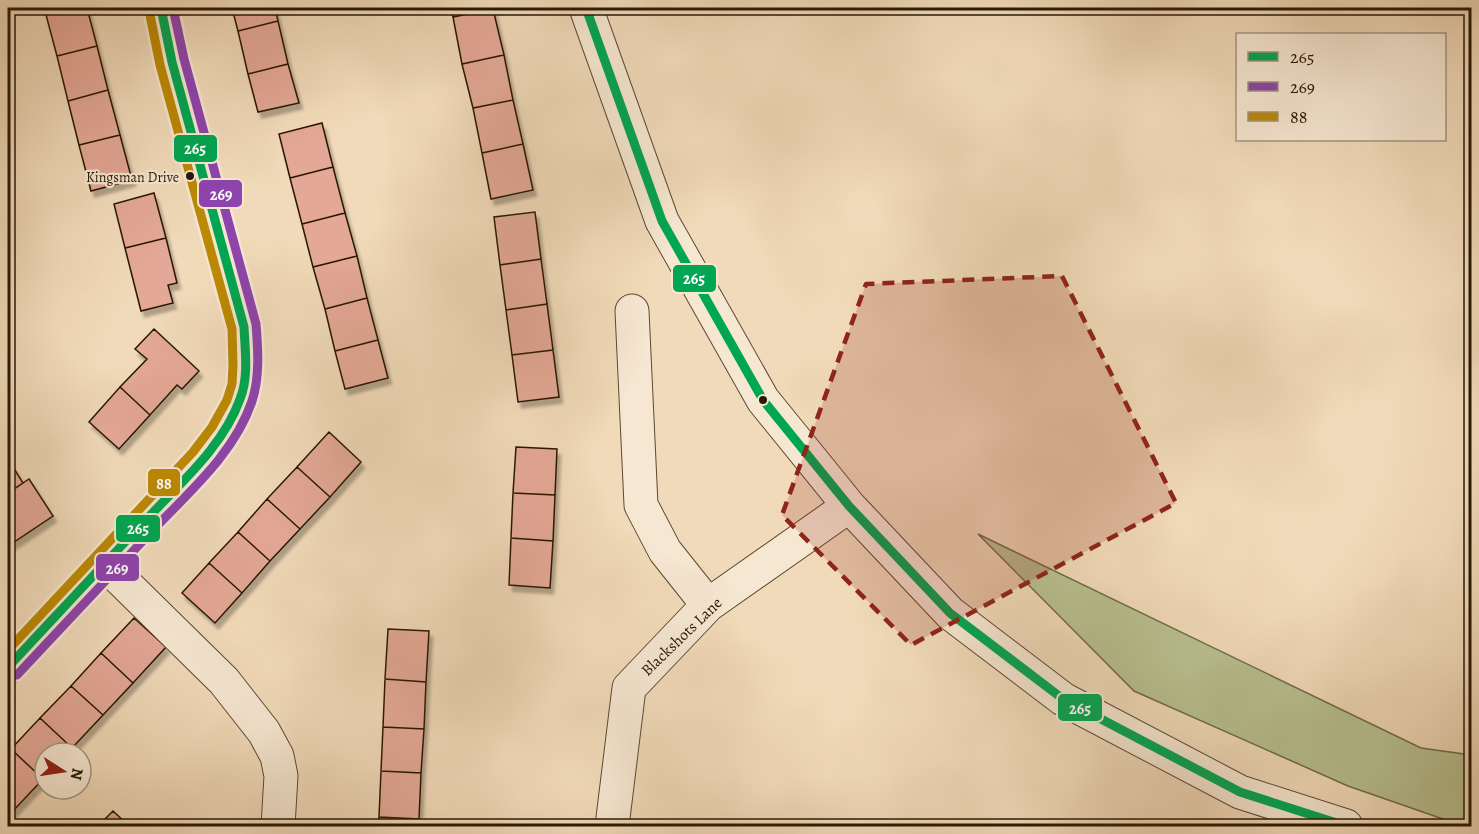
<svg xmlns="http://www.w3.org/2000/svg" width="1479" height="834" viewBox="0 0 1479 834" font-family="Alegreya,serif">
	<defs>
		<filter id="shadow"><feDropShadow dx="3.5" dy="6" stdDeviation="1.5" flood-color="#0004"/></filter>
	</defs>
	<rect width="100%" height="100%" fill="#f1dab9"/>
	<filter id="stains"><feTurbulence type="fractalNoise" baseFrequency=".00333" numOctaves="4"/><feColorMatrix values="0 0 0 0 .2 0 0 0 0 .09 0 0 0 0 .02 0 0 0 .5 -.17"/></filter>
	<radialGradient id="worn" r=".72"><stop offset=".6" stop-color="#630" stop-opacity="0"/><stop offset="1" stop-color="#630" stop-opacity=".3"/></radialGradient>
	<!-- green -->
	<path fill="#b8c090" stroke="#706c4a" stroke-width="1.5" d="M 978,534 L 1421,748 L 1471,755 L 1471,826 L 1463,826 L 1348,786 L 1134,691 Z"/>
	<!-- building -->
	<path fill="#e4a896" stroke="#291905" stroke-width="1.5" filter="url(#shadow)" d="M 56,8 L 87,8 L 97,46 L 57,56 L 45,11 Z
		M 232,8 L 275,8 L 278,21 L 238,31 Z
		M 451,8 L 493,8 L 493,9 L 453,17 Z
		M 493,9 L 504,55 L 462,64 L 453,17 Z
		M 278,21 L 288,64 L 248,74 L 238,31 Z
		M 97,46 L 108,90 L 68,101 L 57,56 Z
		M 504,55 L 513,100 L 473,108 L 462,64 Z
		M 288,64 L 299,103 L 258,112 L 248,74 Z
		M 108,90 L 120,135 L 79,145 L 68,101 Z
		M 513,100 L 523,144 L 482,153 L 473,108 Z
		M 322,123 L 333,167 L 290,178 L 279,134 Z
		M 120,135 L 132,180 L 91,191 L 79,145 Z
		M 523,144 L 533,190 L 491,199 L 482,153 Z
		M 333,167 L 345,213 L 302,224 L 290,178 Z
		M 154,193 L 166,238 L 125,248 L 114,204 Z
		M 535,212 L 541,259 L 500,265 L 494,217 Z
		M 345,213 L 357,256 L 313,267 L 302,224 Z
		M 166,238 L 177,283 L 168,285 L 173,303 L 141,311 L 125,248 Z
		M 357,256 L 367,298 L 325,309 L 313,267 Z
		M 541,259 L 547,304 L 506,310 L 500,265 Z
		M 367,298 L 378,340 L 335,351 L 325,309 Z
		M 547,304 L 553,350 L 512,355 L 506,310 Z
		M 154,329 L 199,371 L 182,389 L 177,385 L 150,415 L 120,387 L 147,359 L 135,349 Z
		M 378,340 L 388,378 L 345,389 L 335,351 Z
		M 553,350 L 559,397 L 518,402 L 512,355 Z
		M 120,387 L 150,415 L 119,449 L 89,422 Z
		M 329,432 L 361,462 L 330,497 L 297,467 Z
		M 516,447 L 557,449 L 555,495 L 513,493 Z
		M 8,459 L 23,483 L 8,493 Z
		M 297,467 L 330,497 L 300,529 L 267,499 Z
		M 29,479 L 53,516 L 8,546 L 8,493 Z
		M 513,493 L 555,495 L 553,541 L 511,538 Z
		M 267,499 L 300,529 L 270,561 L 238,532 Z
		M 238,532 L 270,561 L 242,593 L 209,563 Z
		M 511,538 L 553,541 L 550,588 L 509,585 Z
		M 209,563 L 242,593 L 215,623 L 182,593 Z
		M 134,618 L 166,647 L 133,683 L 101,653 Z
		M 388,629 L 429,631 L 426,682 L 385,679 Z
		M 101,653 L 133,683 L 103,715 L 71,686 Z
		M 385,679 L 426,682 L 424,729 L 383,727 Z
		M 71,686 L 103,715 L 72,748 L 40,718 Z
		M 40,718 L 72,748 L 67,753 L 45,753 L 45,777 L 43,779 L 11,749 Z
		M 383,727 L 424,729 L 421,773 L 381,771 Z
		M 11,749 L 43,779 L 12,812 L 8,808 L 8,753 Z
		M 381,771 L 421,773 L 419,819 L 379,817 Z
		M 113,811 L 129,826 L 98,826 Z
		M 379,817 L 419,819 L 419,826 L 378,826 Z"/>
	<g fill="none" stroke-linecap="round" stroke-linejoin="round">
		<defs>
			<path id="minor" d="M 586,8 L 662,221 L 763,400 L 849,506 L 950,613 L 1063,699 L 1240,792 L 1346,826
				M 632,311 L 641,505 L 665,551 L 708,605
				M 105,564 L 224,681 L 264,732 L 277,756 L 281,776 L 278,826
				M 8,667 L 202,460 C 215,443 229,425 238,405 C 249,382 245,352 244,327 L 172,62 L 161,8
				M 612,826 L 629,688 L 708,605 L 849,506"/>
		</defs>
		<!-- minor casing -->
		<use href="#minor" stroke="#5b4932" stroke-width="35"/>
		<!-- minor -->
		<use href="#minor" stroke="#f6e7d2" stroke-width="33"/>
		<defs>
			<path id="bus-1" d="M 586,8 L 662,221 L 763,400 L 849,506 L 950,613 L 1063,699 L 1240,792 L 1346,826
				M 8,667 C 54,618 99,569 145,521 C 179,484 223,447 240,399 C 249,377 245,351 244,327 L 172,62 L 161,8"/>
			<path id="bus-2" d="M 17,675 C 62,627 107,579 152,531 C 188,493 235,453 252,401 C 260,377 258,349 256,324 L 184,59 L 173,8"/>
			<path id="bus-3" d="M 8,650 L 193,452 L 212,427 L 227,400 L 232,384 L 233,366 L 232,329 L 160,65 L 149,10"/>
		</defs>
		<!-- bus-1 casing -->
		<use href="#bus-1" stroke="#f6e7d2" stroke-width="14"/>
		<!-- bus-2 casing -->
		<use href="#bus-2" stroke="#f6e7d2" stroke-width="14"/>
		<!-- bus-3 casing -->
		<use href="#bus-3" stroke="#f6e7d2" stroke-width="14"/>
		<!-- bus-1 -->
		<use href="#bus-1" stroke="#00a651" stroke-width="9"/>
		<!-- bus-2 -->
		<use href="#bus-2" stroke="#8e44ad" stroke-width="9"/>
		<!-- bus-3 -->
		<use href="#bus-3" stroke="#bb8902" stroke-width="9"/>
	</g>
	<!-- marked area -->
	<path fill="#8f2418" fill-opacity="0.2" stroke="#8f2418" stroke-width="4.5" stroke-dasharray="12 8" stroke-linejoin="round" d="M 1062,276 L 1176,503 L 911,645 L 782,515 L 866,284 Z"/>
	<!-- markers -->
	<g fill="#291905" stroke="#f6e7d2" stroke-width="2">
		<circle cx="190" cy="176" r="5"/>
		<circle cx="763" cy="400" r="5"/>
	</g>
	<g text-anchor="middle" stroke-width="4.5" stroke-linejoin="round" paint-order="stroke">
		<!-- bus labels -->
		<g font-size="14" fill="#291905" stroke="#f6e7d2" text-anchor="end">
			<text x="179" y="182">Kingsman Drive</text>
		</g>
		<!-- street labels -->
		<g font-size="16" fill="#291905" stroke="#f6e7d2">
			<text transform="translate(681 636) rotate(-44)" y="6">Blackshots Lane</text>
		</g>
	</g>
	<g stroke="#f6e7d2" stroke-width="2">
		<rect x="173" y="134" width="45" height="29" rx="6" fill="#00a651"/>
		<rect x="198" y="179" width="45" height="29" rx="6" fill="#8e44ad"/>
		<rect x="672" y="264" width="45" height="29" rx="6" fill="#00a651"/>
		<rect x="147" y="468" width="34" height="29" rx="6" fill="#bb8902"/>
		<rect x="115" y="514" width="46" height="29" rx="6" fill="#00a651"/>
		<rect x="95" y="553" width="45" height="29" rx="6" fill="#8e44ad"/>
		<rect x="1057" y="693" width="46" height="29" rx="6" fill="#00a651"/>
	</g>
	<g font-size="16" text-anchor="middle" font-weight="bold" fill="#fff">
		<text x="195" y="154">265</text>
		<text x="221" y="200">269</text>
		<text x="694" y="284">265</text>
		<text x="164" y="489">88</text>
		<text x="138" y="534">265</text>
		<text x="117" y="574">269</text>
		<text x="1080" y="714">265</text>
	</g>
	<!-- margin -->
	<rect width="1479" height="834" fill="none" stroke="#f1dab9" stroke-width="30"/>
	<rect x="9" y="9" width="1461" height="816" fill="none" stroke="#291905" stroke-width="3"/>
	<rect x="15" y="15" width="1449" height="804" fill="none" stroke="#291905" stroke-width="1.5"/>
	<!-- legend -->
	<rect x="1236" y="33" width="210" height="108" fill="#f6e7d2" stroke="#a49580" stroke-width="1.5"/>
	<rect x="1248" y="52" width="30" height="9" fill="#00a651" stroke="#a49580" stroke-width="1.5"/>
	<text x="1290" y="63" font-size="18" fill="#291905">265</text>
	<rect x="1248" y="82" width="30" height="9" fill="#8e44ad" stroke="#a49580" stroke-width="1.5"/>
	<text x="1290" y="93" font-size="18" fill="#291905">269</text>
	<rect x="1248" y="112" width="30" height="9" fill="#bb8902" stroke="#a49580" stroke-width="1.5"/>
	<text x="1290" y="123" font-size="18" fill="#291905">88</text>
	<!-- north arrow -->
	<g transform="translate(63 771) rotate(102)"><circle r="28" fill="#f6e7d2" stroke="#a49580" stroke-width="1.5"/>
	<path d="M0-4.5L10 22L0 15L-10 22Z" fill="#8f2418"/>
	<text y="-9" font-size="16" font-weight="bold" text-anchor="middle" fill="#291905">N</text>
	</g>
	<rect width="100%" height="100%" filter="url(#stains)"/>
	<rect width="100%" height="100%" fill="url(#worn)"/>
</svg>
